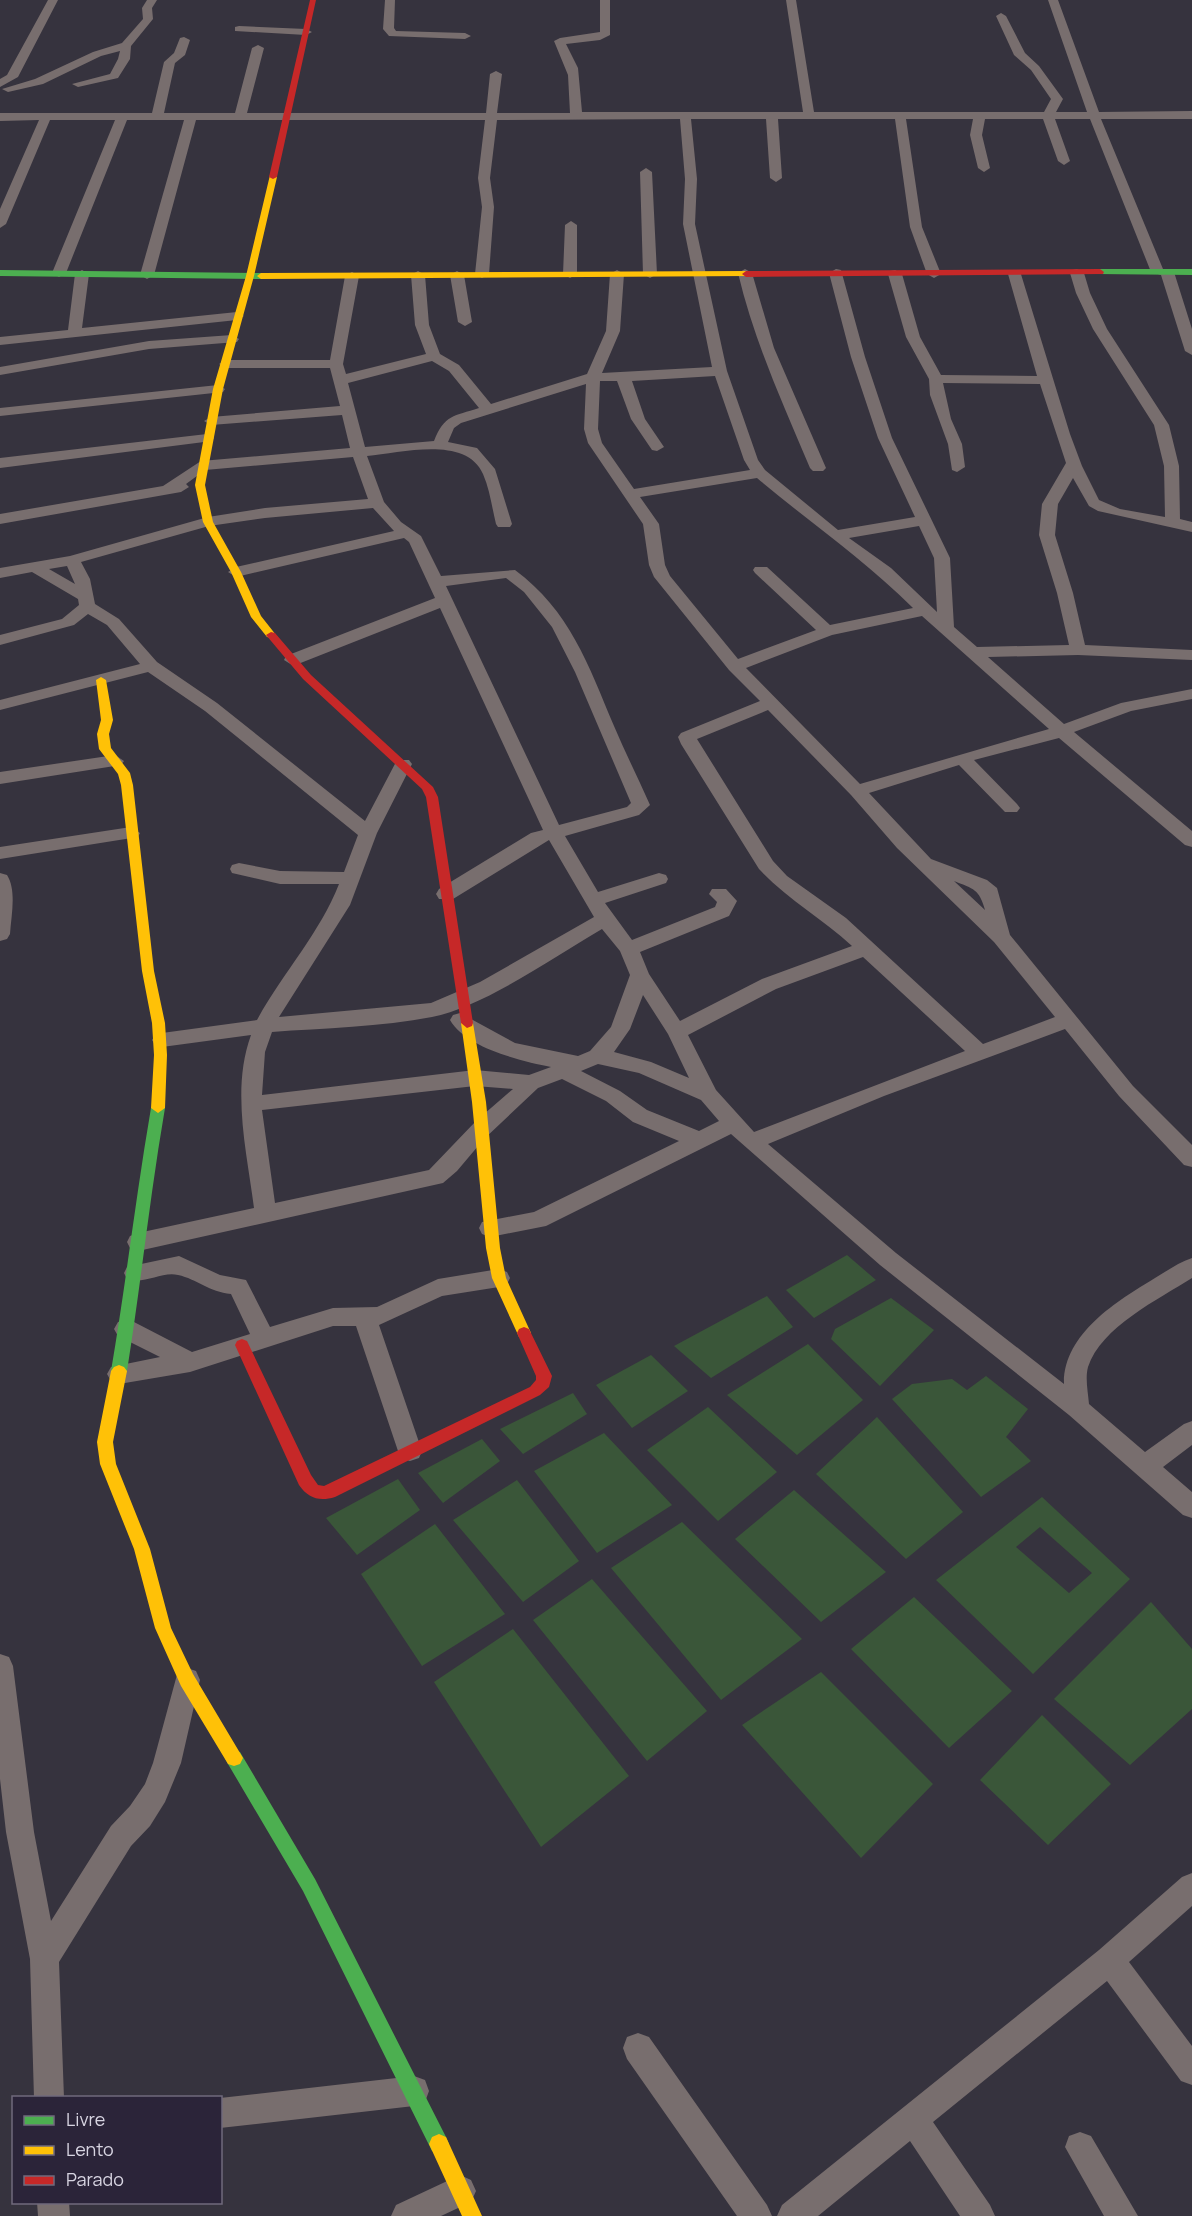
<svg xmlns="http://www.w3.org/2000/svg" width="1192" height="2216" viewBox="0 0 1192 2216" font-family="Manrope,sans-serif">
	<rect width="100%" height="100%" fill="#36333e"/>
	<!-- green -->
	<path fill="#3a5639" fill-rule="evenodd" d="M 847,1255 L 876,1280 L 814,1318 L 786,1290 Z
		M 767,1296 L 793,1327 L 711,1378 L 674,1346 Z
		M 891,1298 L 934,1330 L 880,1386 L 831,1339 L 835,1329 Z
		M 808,1344 L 863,1400 L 797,1455 L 727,1395 Z
		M 651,1355 L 688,1391 L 632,1428 L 596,1385 Z
		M 986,1376 L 1028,1409 L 1006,1437 L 1031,1461 L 981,1497 L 892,1399 L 912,1384 L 952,1379 L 967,1390 Z
		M 573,1393 L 587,1414 L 523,1454 L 500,1429 Z
		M 708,1407 L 777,1472 L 718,1521 L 647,1450 Z
		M 877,1417 L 963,1512 L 906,1559 L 816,1474 Z
		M 604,1433 L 672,1505 L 597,1553 L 534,1471 Z
		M 482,1439 L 500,1461 L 443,1503 L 418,1473 Z
		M 398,1479 L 420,1510 L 357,1555 L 326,1518 Z
		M 517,1480 L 579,1561 L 523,1602 L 453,1520 Z
		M 794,1490 L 886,1572 L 821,1622 L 735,1539 Z
		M 1042,1497 L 1130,1579 L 1033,1674 L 936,1580 ZM 1040,1527 L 1092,1573 L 1069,1593 L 1016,1547 Z
		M 682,1522 L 802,1639 L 721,1700 L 611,1568 Z
		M 435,1524 L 505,1614 L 422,1666 L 361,1574 Z
		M 592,1579 L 707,1711 L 647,1761 L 533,1620 Z
		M 914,1597 L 1012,1691 L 949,1748 L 851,1649 Z
		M 1151,1602 L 1192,1649 L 1192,1709 L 1130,1765 L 1054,1699 Z
		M 513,1629 L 629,1776 L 541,1847 L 434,1682 Z
		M 821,1672 L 933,1784 L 861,1858 L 742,1725 Z
		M 1042,1715 L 1111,1784 L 1048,1845 L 980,1780 Z"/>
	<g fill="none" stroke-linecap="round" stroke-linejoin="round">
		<!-- street -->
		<path fill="#786e6e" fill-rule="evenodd" d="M 48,0 L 58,0 L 18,77 L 0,87 L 0,79 L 7,75 Z
			M 147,0 L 157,0 L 152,8 L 153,19 L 131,46 L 130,59 L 118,78 L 78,87 L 72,84 L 110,74 L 118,59 L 120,51 L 101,56 L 43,84 L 8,92 L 2,89 L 35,79 L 93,52 L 122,43 L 143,19 L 142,8 Z
			M 385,0 L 395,0 L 394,28 L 396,31 L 465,33 L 471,36 L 465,39 L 389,36 L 383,29 Z
			M 600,0 L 610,0 L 610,35 L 600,40 L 566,44 L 578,68 L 582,112 L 803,112 L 786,0 L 796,0 L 814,112 L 1044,112 L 1051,99 L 1031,70 L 1014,55 L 996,16 L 1001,13 L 1006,16 L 1025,53 L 1039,66 L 1063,99 L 1056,112 L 1087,112 L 1048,0 L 1058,0 L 1099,112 L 1192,111 L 1192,119 L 1101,119 L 1163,269 L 1172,269 L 1174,272 L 1192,329 L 1192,355 L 1185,351 L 1161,275 L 1151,272 L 1090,119 L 1055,119 L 1070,161 L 1064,165 L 1058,161 L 1043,119 L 985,119 L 982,135 L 990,168 L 984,172 L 978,168 L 970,135 L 973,119 L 906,119 L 922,227 L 941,274 L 934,278 L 927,274 L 910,227 L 895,119 L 778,119 L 782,178 L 776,182 L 770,178 L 766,119 L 691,119 L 697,179 L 695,224 L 727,371 L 758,460 L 765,470 L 838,530 L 915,517 L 878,438 L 851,357 L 829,273 L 836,269 L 841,270 L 865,357 L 892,438 L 950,558 L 954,627 L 977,647 L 1069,645 L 1057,593 L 1039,535 L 1042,504 L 1066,463 L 1040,384 L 943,383 L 951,419 L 962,444 L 965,467 L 957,472 L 952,470 L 948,444 L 930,395 L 929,379 L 906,337 L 888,274 L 890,271 L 895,270 L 902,274 L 920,337 L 941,375 L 1037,376 L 1008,274 L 1015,270 L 1020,271 L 1070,434 L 1082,466 L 1099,500 L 1120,509 L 1165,517 L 1164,466 L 1154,425 L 1093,329 L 1076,293 L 1070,273 L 1072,270 L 1077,269 L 1084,273 L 1090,293 L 1107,329 L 1169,425 L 1179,466 L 1180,519 L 1192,522 L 1192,532 L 1098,511 L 1089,506 L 1073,478 L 1058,504 L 1055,535 L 1073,593 L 1085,645 L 1192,650 L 1192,660 L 1078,655 L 988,657 L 1064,724 L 1121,703 L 1192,689 L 1192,699 L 1131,711 L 1074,732 L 1192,831 L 1192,847 L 1185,845 L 1059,738 L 974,760 L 1017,804 L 1020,808 L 1017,812 L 1005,812 L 959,765 L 869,793 L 931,859 L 987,880 L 997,888 L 1010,935 L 1133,1086 L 1192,1145 L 1192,1167 L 1184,1165 L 1119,1096 L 1065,1029 L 884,1096 L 768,1144 L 896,1253 L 1064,1384 C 1063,1334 1117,1301 1155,1278 C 1167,1271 1179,1262 1192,1258 L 1192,1278 C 1159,1299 1101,1327 1088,1367 C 1085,1378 1088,1392 1089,1404 L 1145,1452 L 1184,1424 L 1192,1421 L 1192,1445 L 1163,1467 L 1192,1492 L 1192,1518 L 1183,1515 L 1069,1415 L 880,1265 L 731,1134 L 546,1226 L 490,1237 L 482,1234 L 479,1228 L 482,1222 L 534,1212 L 679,1141 L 633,1122 L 606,1101 L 562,1079 L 538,1088 L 484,1139 L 457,1171 L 443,1183 L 138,1251 L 130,1248 L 127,1242 L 130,1236 L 138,1233 L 254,1208 C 247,1152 231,1090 251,1035 L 162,1047 L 155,1045 L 152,1040 L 155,1035 L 162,1033 L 257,1020 C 282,974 320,933 339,884 L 280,884 L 232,873 L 230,869 L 232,865 L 239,863 L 280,871 L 344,872 L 358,835 L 205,711 L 148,672 L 0,710 L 0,700 L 140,664 L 107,625 L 88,614 L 74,625 L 0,645 L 0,635 L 62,619 L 79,605 L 78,599 L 32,572 L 0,578 L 0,568 L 70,556 L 208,517 L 265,508 L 368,499 L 353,457 L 205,470 L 186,484 L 189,487 L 181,492 L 0,524 L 0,514 L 163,486 L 201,461 L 350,448 L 342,415 L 211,425 L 204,421 L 211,417 L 340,406 L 330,368 L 226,368 L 219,364 L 226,360 L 330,360 L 345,276 L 352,272 L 359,276 L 343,364 L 346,374 L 426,354 L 415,325 L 411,275 L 418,271 L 425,275 L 429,325 L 440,354 L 459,365 L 491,404 L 587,374 L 606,331 L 610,274 L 617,270 L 624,274 L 620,331 L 602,373 L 712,367 L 683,224 L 685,179 L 680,119 L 497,120 L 490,178 L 494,207 L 489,274 L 482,278 L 475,274 L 482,207 L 478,178 L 485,120 L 196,120 L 154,275 L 147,279 L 140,275 L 184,120 L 127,120 L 66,273 L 59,277 L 52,273 L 115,120 L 50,120 L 6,224 L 0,228 L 0,209 L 39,120 L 0,121 L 0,113 L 152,113 L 164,62 L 174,53 L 180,38 L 184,37 L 190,40 L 185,55 L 175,63 L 164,113 L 235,113 L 252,48 L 258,45 L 264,48 L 247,113 L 486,113 L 490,74 L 496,71 L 502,74 L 497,113 L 570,113 L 568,75 L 554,41 L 560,38 L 600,32 ZM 432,361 L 449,371 L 479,408 C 454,416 444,415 434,441 L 365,447 L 348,383 ZM 715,376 L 744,460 L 750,470 L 634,489 L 602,443 L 598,429 L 600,381 L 617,381 L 631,419 L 652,450 L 657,451 L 664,447 L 645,419 L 632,381 ZM 586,384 L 584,429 L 588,443 L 643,524 L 649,565 L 654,577 L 729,670 L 760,701 L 681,733 L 678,737 L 681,744 L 759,869 C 787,899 823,919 852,946 L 762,979 L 680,1021 L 649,974 L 640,952 L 729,916 L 737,901 L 726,889 L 712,889 L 709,894 L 717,902 L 715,907 L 632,940 L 605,903 L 666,883 L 668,879 L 666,875 L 659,873 L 598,892 L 565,836 L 639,815 L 650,805 C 638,778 625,752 614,726 C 588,664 570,611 515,570 L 441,576 L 421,536 L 401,522 L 384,502 L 367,456 C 401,453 466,435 483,474 C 490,490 492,508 496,524 L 498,527 L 510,527 L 512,524 L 495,469 L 477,448 L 448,442 L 454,428 L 461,423 ZM 757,478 C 809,522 865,560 913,608 L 830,625 L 767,567 L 755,567 L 753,570 L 755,573 L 816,630 L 738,659 L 670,576 L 665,565 L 659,524 L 640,497 ZM 373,508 L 394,531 L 236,567 L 228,572 L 236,577 L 404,538 L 409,542 L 435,598 L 286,656 L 284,660 L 292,665 L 298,664 L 440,608 L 543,830 L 531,833 L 439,889 L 436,894 L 439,899 L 453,899 L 549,840 L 594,917 L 480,982 L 431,1003 L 279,1017 L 350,905 L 377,833 L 412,764 L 409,760 L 397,760 L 365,821 L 217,703 L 157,662 L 119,619 L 95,604 L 90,579 L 81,562 L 209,526 L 265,518 ZM 919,526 L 934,558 L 937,612 L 891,568 L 849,538 ZM 67,566 L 75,584 L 49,569 ZM 506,578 L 524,592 L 552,627 L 575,672 L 631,803 L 627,807 L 559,825 L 446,586 ZM 922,616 L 1049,729 L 860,784 L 746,668 L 832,635 ZM 768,710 L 851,795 L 897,848 L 994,942 L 1055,1017 L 983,1044 L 846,918 L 787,876 L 773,861 L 697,739 ZM 954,881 C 974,889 979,889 985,910 ZM 602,929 L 620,951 L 630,975 L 611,1027 L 590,1051 L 578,1056 L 515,1043 L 460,1013 L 453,1015 L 450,1020 C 466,1048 521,1061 551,1067 L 529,1075 L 475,1070 L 262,1095 L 265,1052 L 272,1032 C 323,1028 382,1027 432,1017 C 483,1007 556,956 602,929 ZM 863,957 L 965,1051 L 754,1132 L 716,1090 L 688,1035 L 776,989 ZM 643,995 L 668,1034 L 689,1078 L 651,1062 L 614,1052 L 630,1029 ZM 598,1064 L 639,1073 L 701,1100 L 719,1121 L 699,1131 L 647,1110 L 620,1091 L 581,1071 ZM 475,1086 L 513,1089 L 476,1121 L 429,1170 L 275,1203 L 262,1110 Z
			M 239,26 L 306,29 L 312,32 L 306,35 L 235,31 L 235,27 Z
			M 646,168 L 652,172 L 657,274 L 650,278 L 643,274 L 640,172 Z
			M 571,221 L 577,225 L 577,274 L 570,278 L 563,274 L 565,225 Z
			M 745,269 L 752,273 L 774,348 L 826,468 L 823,471 L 813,471 L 810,468 C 783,404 754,341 738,273 Z
			M 82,270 L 89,274 L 82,328 L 237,312 L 244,316 L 237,320 L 0,345 L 0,337 L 68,330 L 75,274 Z
			M 457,271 L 464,275 L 472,322 L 465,326 L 458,322 L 450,275 Z
			M 232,335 L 239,339 L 237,342 L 149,349 L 0,375 L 0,367 L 149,341 Z
			M 218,385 L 225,389 L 223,392 L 0,416 L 0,408 Z
			M 207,434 L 212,435 L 214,438 L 212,441 L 0,468 L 0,458 Z
			M 115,755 L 124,761 L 121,765 L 0,784 L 0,772 Z
			M 131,827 L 140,833 L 138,837 L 0,859 L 0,847 Z
			M 0,873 L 7,875 C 17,891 11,916 10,934 L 7,939 L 0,941 Z
			M 179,1256 L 220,1275 L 246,1280 L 270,1327 L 333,1308 L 377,1307 L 438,1279 L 499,1269 L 507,1272 L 510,1278 L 507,1284 L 499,1287 L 442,1296 L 379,1325 L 422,1451 L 419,1458 L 410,1461 L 401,1458 L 398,1451 L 356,1326 L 333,1326 L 190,1372 L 119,1384 L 111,1381 L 107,1374 L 111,1367 L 160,1357 L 118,1336 L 114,1329 L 118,1322 L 126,1320 L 134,1322 L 192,1352 L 250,1334 L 231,1294 C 209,1292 197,1279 178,1275 C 162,1271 144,1285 127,1279 L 124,1273 L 127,1267 Z
			M 0,1654 L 9,1657 L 13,1666 L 34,1832 L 51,1921 L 111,1826 L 130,1806 L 145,1784 L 153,1763 L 178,1671 L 187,1668 L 196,1671 L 200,1680 L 181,1763 L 165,1802 L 150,1826 L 131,1846 L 59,1962 L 64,2098 L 34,2098 L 30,1959 L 6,1832 L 0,1779 Z
			M 1192,1873 L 1192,1906 L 1129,1962 L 1192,2046 L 1192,2085 L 1181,2081 L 1107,1981 L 933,2122 L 990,2205 L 995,2216 L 960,2216 L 910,2141 L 818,2216 L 777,2216 L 782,2205 L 1099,1950 L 1182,1877 Z
			M 638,2033 L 649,2037 L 767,2205 L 772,2216 L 737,2216 L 627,2059 L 623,2048 L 627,2037 Z
			M 414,2076 L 425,2080 L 429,2091 L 425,2102 L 414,2106 L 220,2128 L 220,2098 Z
			M 1080,2132 L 1091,2136 L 1138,2216 L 1104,2216 L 1065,2147 L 1069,2136 Z
			M 460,2175 L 471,2180 L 476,2191 L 471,2202 L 441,2216 L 391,2216 L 396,2205 Z
			M 37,2202 L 69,2202 L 70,2216 L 38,2216 Z"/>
		<!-- fast -->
		<path fill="#4caf50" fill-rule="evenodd" d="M 1100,269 L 1192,269 L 1192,275 L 1097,274 L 1096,272 Z
			M 0,270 L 261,273 L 265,276 L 261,279 L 0,276 Z
			M 158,1103 L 165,1108 C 150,1195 141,1283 127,1371 L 124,1375 L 119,1377 L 114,1375 L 111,1371 C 126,1283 136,1195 151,1108 Z
			M 234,1750 L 240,1752 L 315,1879 L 446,2137 L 449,2144 L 446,2151 L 439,2154 L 432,2151 L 303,1891 L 228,1764 L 225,1758 L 228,1752 Z"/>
		<!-- slow -->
		<path fill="#ffc107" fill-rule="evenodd" d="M 270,175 L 277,177 L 254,276 L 223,389 L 205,485 L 213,522 L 241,572 L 261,616 L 276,635 L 271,638 L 267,637 L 251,617 L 231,572 L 203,522 L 195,485 L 213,389 L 246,276 Z
			M 746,271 L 750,274 L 749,276 L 261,279 L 257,276 L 261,273 Z
			M 101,677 L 106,680 L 113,720 L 109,734 L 111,748 L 130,773 L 133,785 L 154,971 L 165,1023 L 167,1055 L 165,1108 L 158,1113 L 151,1108 L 154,1055 L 152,1023 L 142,971 L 121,785 L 118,774 L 99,749 L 97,734 L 101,720 L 96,680 Z
			M 467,1018 L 473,1023 L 486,1102 L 500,1248 L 506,1278 L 531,1333 L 529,1337 L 524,1339 L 519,1337 L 492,1278 L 486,1248 L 472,1102 L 461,1023 Z
			M 119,1365 L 124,1367 L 127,1371 L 113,1442 L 116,1464 L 150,1549 L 171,1628 L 193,1674 L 243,1758 L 240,1764 L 234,1766 L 228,1764 L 181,1686 L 155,1628 L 134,1549 L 100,1464 L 97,1442 L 111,1371 L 114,1367 Z
			M 439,2134 L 446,2137 L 482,2216 L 462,2216 L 429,2144 L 432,2137 Z"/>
		<!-- jam -->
		<path fill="#c62828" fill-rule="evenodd" d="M 310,0 L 316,0 L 277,177 L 273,179 L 269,177 Z
			M 1100,269 L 1104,272 L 1103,274 L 746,277 L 742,274 L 746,271 Z
			M 271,632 L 275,633 L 311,675 L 433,787 L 438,797 L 473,1023 L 472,1026 L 467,1028 L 461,1023 L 426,797 L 422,789 L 303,679 L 266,635 Z
			M 524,1327 L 529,1329 L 552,1376 L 549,1387 L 540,1395 L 335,1497 C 319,1502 308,1498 299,1485 L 235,1345 L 237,1341 L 242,1339 L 247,1341 L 311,1475 L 318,1485 L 324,1486 L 530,1387 L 536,1380 L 536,1376 L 517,1333 L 519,1329 Z"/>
	</g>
	<!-- legend -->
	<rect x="12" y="2096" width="210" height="108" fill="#2b2439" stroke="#706a7c" stroke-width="1.5"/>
	<rect x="24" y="2116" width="30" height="9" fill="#4caf50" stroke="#706a7c" stroke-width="1.5"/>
	<text x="66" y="2126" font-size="18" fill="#d7d4e1">Livre</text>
	<rect x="24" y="2146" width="30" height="9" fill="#ffc107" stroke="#706a7c" stroke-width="1.5"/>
	<text x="66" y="2156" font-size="18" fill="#d7d4e1">Lento</text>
	<rect x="24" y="2176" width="30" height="9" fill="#c62828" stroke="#706a7c" stroke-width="1.5"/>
	<text x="66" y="2186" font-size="18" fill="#d7d4e1">Parado</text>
</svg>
